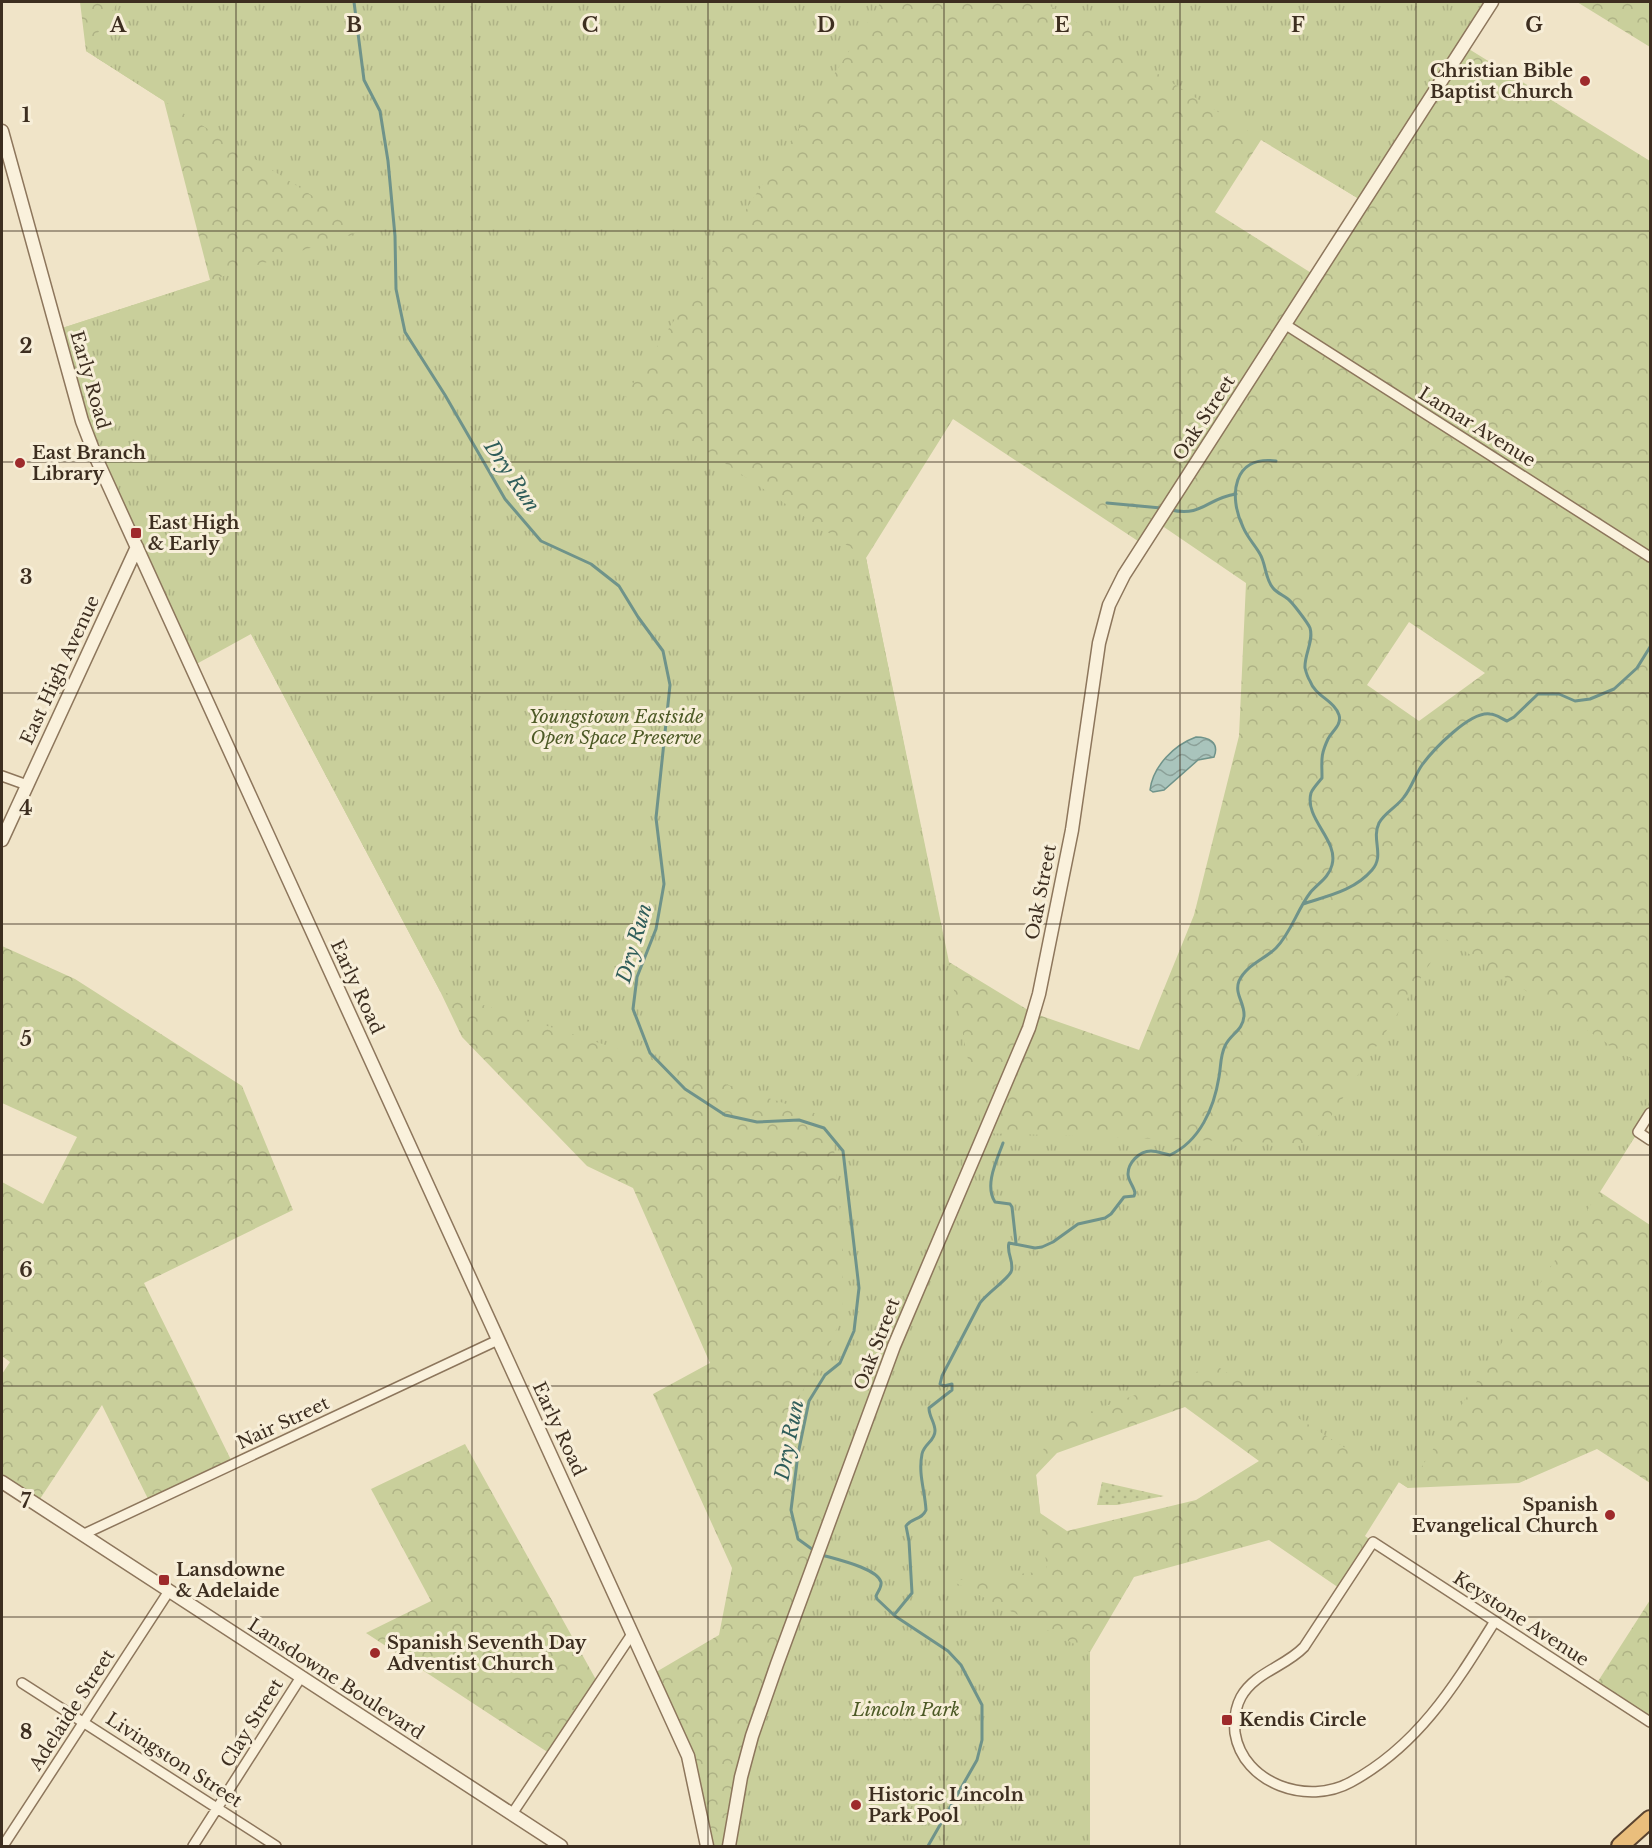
<svg xmlns="http://www.w3.org/2000/svg" width="1652" height="1848" viewBox="0 0 1652 1848" font-family="'Libre Baskerville',serif">
	<defs>
		<pattern id="grass-dots" width="8" height="8" patternUnits="userSpaceOnUse" patternTransform="scale(1.5)"><rect width="8" height="8" fill="#c9cf9b"/><path d="M2 2h.1M6 6h.1" fill="none" stroke="#aeb285" stroke-width="1.8" stroke-linecap="round"/></pattern>
		<pattern id="forest-crowns" width="20" height="18" patternUnits="userSpaceOnUse" patternTransform="scale(1.5)"><rect width="20" height="18" fill="#c9cf9b"/><path d="M2 6a3 3 0 1 1 6 0M12 15a3 3 0 1 1 6 0" fill="none" stroke="#aeb285"/></pattern>
		<pattern id="park-tufts" width="24" height="20" patternUnits="userSpaceOnUse" patternTransform="scale(1.5)"><rect width="24" height="20" fill="#c9cf9b"/><path d="M3 7l-1-3M5 7V3M7 7l1-3M15 17l-1-3M17 17v-4M19 17l1-3" fill="none" stroke="#aeb285"/></pattern>
		<pattern id="water-waves" width="16" height="10" patternUnits="userSpaceOnUse" patternTransform="scale(1.5)"><rect width="16" height="10" fill="#a9c4bc"/><path d="M0 5q4-4 8 0t8 0" fill="none" stroke="#8ba098"/></pattern>
	</defs>
	<rect width="100%" height="100%" fill="#f0e4c8"/>
	<!-- grass -->
	<path fill="url(#grass-dots)" d="M 1102,1482 L 1164,1496 L 1117,1505 L 1097,1505 Z"/>
	<!-- forest -->
	<path fill="url(#forest-crowns)" fill-rule="evenodd" d="M 80,2 L 1492,2 L 1464,46 L 1650,161 L 1650,1113 L 1600,1192 L 1650,1225 L 1650,1483 L 1597,1449 L 1519,1483 L 1408,1488 L 1399,1482 L 1365,1536 L 1373,1542 L 1342,1590 L 1269,1540 L 1134,1577 L 1090,1652 L 1090,1846 L 707,1846 L 693,1775 L 651,1675 L 719,1635 L 732,1568 L 653,1394 L 710,1363 L 633,1188 L 587,1166 L 462,1037 L 440,991 L 251,634 L 56,330 L 210,280 L 164,101 L 86,51 ZM 1261,140 L 1364,202 L 1316,276 L 1215,212 ZM 953,419 L 1144,545 L 1158,523 L 1246,583 L 1239,736 L 1194,915 L 1139,1050 L 1033,1013 L 949,962 L 866,558 ZM 1409,622 L 1485,673 L 1419,721 L 1367,685 ZM 1185,1407 L 1259,1461 L 1196,1500 L 1067,1531 L 1040,1513 L 1036,1475 L 1057,1453 Z
		M 1577,2 L 1650,2 L 1650,47 Z
		M 2,946 L 75,979 L 242,1086 L 293,1210 L 144,1283 L 233,1464 L 150,1503 L 102,1405 L 36,1505 L 2,1482 L 2,1374 L 10,1362 L 2,1356 L 2,1182 L 43,1204 L 77,1137 L 2,1103 Z
		M 465,1444 L 599,1685 L 552,1755 L 366,1633 L 431,1601 L 371,1489 Z
		M 1650,1600 L 1650,1722 L 1595,1686 Z"/>
	<!-- park -->
	<path fill="url(#park-tufts)" d="M 118,2 L 881,2 L 625,396 L 866,558 L 983,1133 L 1313,1144 L 1446,939 L 1650,1071 L 1650,1113 L 1408,1488 L 1215,1365 L 1050,1427 L 1036,1475 L 1047,1571 L 952,1581 L 1090,1652 L 1090,1846 L 729,1846 L 741,1777 L 827,1529 L 786,1457 L 800,1395 L 826,1353 L 842,1316 L 843,1242 L 834,1149 L 817,1114 L 440,991 L 251,634 L 191,667 L 97,460 L 56,330 L 366,230 L 86,51 Z
		M 1044,2 L 1492,2 L 1364,202 L 1261,139 Z"/>
	<!-- water -->
	<path fill="url(#water-waves)" stroke="#6f938a" stroke-width="1.5" d="M 1196,737 C 1208,737 1220,742 1214,757 L 1198,760 L 1164,790 L 1153,792 L 1150,790 C 1153,766 1174,745 1196,737 Z"/>
	<g fill="none" stroke-linecap="round" stroke-linejoin="round">
		<!-- stream -->
		<path stroke="#6f938a" stroke-width="3" d="M 354,2 L 364,80 L 380,111 L 388,161 L 395,236 L 396,289 L 405,332 L 445,395 L 505,499 L 541,541 L 591,564 L 619,586 L 638,617 L 663,651 L 670,685 L 656,818 L 664,884 L 656,929 L 637,977 L 633,1009 L 650,1053 L 685,1089 L 725,1115 L 757,1122 L 799,1120 L 824,1128 L 843,1151 L 859,1288 L 854,1331 L 840,1363 L 825,1375 L 809,1401 L 798,1454 L 791,1510 L 798,1539 L 816,1552
			M 1107,503 L 1161,508
			M 1171,510 C 1203,517 1207,498 1236,494
			M 1303,904 C 1327,896 1354,891 1372,870 C 1385,855 1371,840 1379,823 C 1385,812 1397,807 1404,797 C 1412,787 1415,775 1422,765 C 1433,750 1470,711 1490,714 C 1496,714 1502,719 1507,721 L 1514,717 L 1538,694 L 1559,694 L 1575,701 L 1590,699 L 1614,689 L 1637,668 L 1650,647
			M 1003,1143 C 997,1160 984,1185 995,1202 L 1010,1204 L 1012,1207 L 1016,1243
			M 822,1555 C 835,1559 877,1568 881,1582 C 882,1587 878,1591 876,1596 L 877,1599 L 895,1616 L 948,1651 L 961,1665 L 982,1705 L 982,1740 L 977,1760 L 928,1846
			M 894,1615 L 912,1593 L 909,1541 L 906,1526 C 911,1518 922,1520 926,1510 C 925,1491 918,1474 922,1454 C 924,1444 935,1441 935,1431 C 935,1422 929,1417 929,1408 L 952,1390 L 952,1384 L 944,1386 L 940,1384 L 942,1376 L 980,1303 C 987,1293 1007,1280 1011,1272 C 1015,1263 1006,1253 1009,1243 L 1035,1248 L 1042,1247 L 1053,1242 L 1078,1224 L 1105,1218 L 1111,1214 L 1124,1197 L 1134,1196 L 1135,1193 C 1134,1186 1128,1181 1128,1174 C 1128,1163 1139,1151 1151,1151 C 1157,1151 1164,1154 1170,1155 C 1200,1141 1214,1108 1219,1077 C 1221,1067 1220,1056 1225,1046 C 1230,1034 1243,1031 1244,1016 C 1245,1003 1234,994 1239,981 C 1246,965 1265,959 1276,948 C 1291,933 1297,910 1310,893 C 1317,884 1329,878 1332,865 C 1339,840 1304,819 1311,793 C 1313,788 1318,783 1322,778 C 1322,760 1320,756 1328,739 C 1332,731 1342,725 1339,715 C 1335,701 1315,696 1310,681 C 1308,678 1306,672 1305,668 C 1304,655 1314,641 1310,628 C 1308,623 1292,602 1288,599 C 1283,595 1277,593 1273,588 C 1265,579 1266,564 1260,554 C 1255,545 1247,537 1243,527 C 1228,496 1233,455 1276,461"/>
		<defs>
			<path id="minor" d="M 1286,325 L 1650,557
				M 2,776 L 27,785
				M 1650,1113 L 1638,1132 L 1650,1140
				M 82,1535 L 498,1340
				M 1495,1621 C 1455,1685 1419,1745 1351,1782 C 1308,1806 1243,1784 1235,1733 C 1234,1721 1235,1708 1241,1697 C 1255,1672 1285,1667 1304,1647 L 1373,1542 L 1650,1722
				M 22,1683 L 276,1846
				M 512,1814 L 632,1634
				M 3,1846 L 169,1591
				M 193,1846 L 301,1677"/>
			<path id="tertiary" d="M 2,131 L 82,421 L 97,460 L 688,1756 L 707,1846
				M 2,840 L 137,547
				M 2,1482 L 561,1846
				M 729,1846 L 741,1777 L 752,1736 L 777,1664 L 894,1346 L 1029,1028 L 1039,994 L 1072,830 L 1099,643 L 1109,605 L 1124,575 L 1492,2"/>
			<path id="trunk" d="M 1620,1846 L 1650,1819"/>
		</defs>
		<!-- minor casing -->
		<use href="#minor" stroke="#8d765c" stroke-width="12"/>
		<!-- tertiary casing -->
		<use href="#tertiary" stroke="#8d765c" stroke-width="15"/>
		<!-- trunk casing -->
		<use href="#trunk" stroke="#5b4430" stroke-width="20"/>
		<!-- minor -->
		<use href="#minor" stroke="#faf1dc" stroke-width="9"/>
		<!-- tertiary -->
		<use href="#tertiary" stroke="#faf1dc" stroke-width="12"/>
		<!-- trunk -->
		<use href="#trunk" stroke="#eabe7c" stroke-width="16"/>
	</g>
	<!-- grid -->
	<path fill="none" stroke="#3d2e20" stroke-width="1.5" stroke-opacity="0.55" d="M 236,2 L 236,1846M 472,2 L 472,1846M 708,2 L 708,1846M 944,2 L 944,1846M 1180,2 L 1180,1846M 1416,2 L 1416,1846M 2,231 L 1650,231M 2,462 L 1650,462M 2,693 L 1650,693M 2,924 L 1650,924M 2,1155 L 1650,1155M 2,1386 L 1650,1386M 2,1617 L 1650,1617"/>
	<!-- markers -->
	<g fill="#9e2a2b" stroke="#f7eed8" stroke-width="2">
		<circle cx="1585" cy="81" r="6"/>
		<circle cx="20" cy="463" r="6"/>
		<rect x="130" y="527" width="12" height="12" rx="3"/>
		<circle cx="1610" cy="1515" r="6"/>
		<rect x="158" y="1574" width="12" height="12" rx="3"/>
		<circle cx="375" cy="1653" r="6"/>
		<rect x="1221" y="1714" width="12" height="12" rx="3"/>
		<circle cx="856" cy="1805" r="6"/>
	</g>
	<g text-anchor="middle" stroke-width="6" stroke-linejoin="round" paint-order="stroke">
		<!-- poi labels -->
		<g font-size="18" font-weight="bold" fill="#3d2e20" stroke="#f7eed8" text-anchor="start">
			<text x="1573" y="77" text-anchor="end">Christian Bible<tspan x="1573" dy="21">Baptist Church</tspan></text>
			<text x="32" y="459">East Branch<tspan x="32" dy="21">Library</tspan></text>
			<text x="148" y="529">East High<tspan x="148" dy="21">&amp; Early</tspan></text>
			<text x="1598" y="1511" text-anchor="end">Spanish<tspan x="1598" dy="21">Evangelical Church</tspan></text>
			<text x="176" y="1576">Lansdowne<tspan x="176" dy="21">&amp; Adelaide</tspan></text>
			<text x="387" y="1649">Spanish Seventh Day<tspan x="387" dy="21">Adventist Church</tspan></text>
			<text x="1239" y="1726">Kendis Circle</text>
			<text x="868" y="1801">Historic Lincoln<tspan x="868" dy="21">Park Pool</tspan></text>
		</g>
		<!-- street labels -->
		<g font-size="18" fill="#3d2e20" stroke="#f7eed8">
			<text transform="translate(90 380) rotate(74)" y="6">Early Road</text>
			<text transform="translate(1204 418) rotate(-57)" y="6">Oak Street</text>
			<text transform="translate(1477 427) rotate(32)" y="6">Lamar Avenue</text>
			<text transform="translate(60 670) rotate(-65)" y="6">East High Avenue</text>
			<text transform="translate(1041 892) rotate(-79)" y="6">Oak Street</text>
			<text transform="translate(357 987) rotate(65)" y="6">Early Road</text>
			<text transform="translate(877 1344) rotate(-69)" y="6">Oak Street</text>
			<text transform="translate(283 1423) rotate(-25)" y="6">Nair Street</text>
			<text transform="translate(559 1429) rotate(65)" y="6">Early Road</text>
			<text transform="translate(1521 1619) rotate(33)" y="6">Keystone Avenue</text>
			<text transform="translate(336 1679) rotate(33)" y="6">Lansdowne Boulevard</text>
			<text transform="translate(72 1710) rotate(-57)" y="6">Adelaide Street</text>
			<text transform="translate(252 1723) rotate(-58)" y="6">Clay Street</text>
			<text transform="translate(174 1760) rotate(33)" y="6">Livingston Street</text>
		</g>
		<!-- park labels -->
		<g font-size="18" font-style="italic" fill="#4d5a26" stroke="#f7eed8">
			<text x="616" y="723">Youngstown Eastside<tspan x="616" dy="21">Open Space Preserve</tspan></text>
			<text x="906" y="1716">Lincoln Park</text>
		</g>
		<!-- water labels -->
		<g font-size="20" font-style="italic" fill="#2f5d5a" stroke="#f7eed8">
			<text transform="translate(512 476) rotate(56)" y="7">Dry Run</text>
			<text transform="translate(634 943) rotate(-74)" y="7">Dry Run</text>
			<text transform="translate(789 1440) rotate(-79)" y="7">Dry Run</text>
		</g>
	</g>
	<g font-size="20" text-anchor="middle" font-weight="bold" fill="#3d2e20" stroke="#f7eed8" stroke-width="6" stroke-linejoin="round" paint-order="stroke">
		<text x="118" y="32">A</text>
		<text x="354" y="32">B</text>
		<text x="590" y="32">C</text>
		<text x="826" y="32">D</text>
		<text x="1062" y="32">E</text>
		<text x="1298" y="32">F</text>
		<text x="1534" y="32">G</text>
		<text x="26" y="122">1</text>
		<text x="26" y="353">2</text>
		<text x="26" y="584">3</text>
		<text x="26" y="815">4</text>
		<text x="26" y="1046">5</text>
		<text x="26" y="1277">6</text>
		<text x="26" y="1508">7</text>
		<text x="26" y="1739">8</text>
	</g>
	<!-- border -->
	<rect width="1652" height="1848" fill="none" stroke="#3d2e20" stroke-width="6"/>
</svg>
